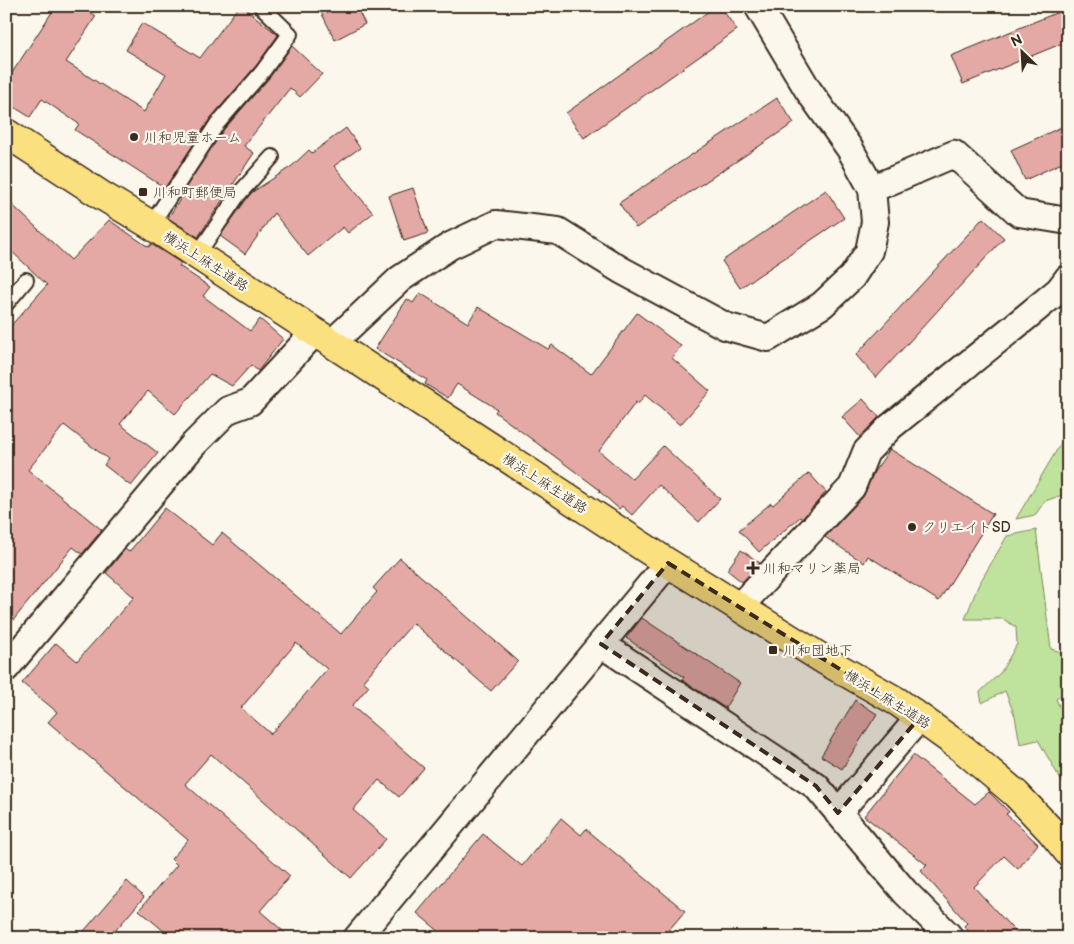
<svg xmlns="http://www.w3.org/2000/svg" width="1074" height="944" viewBox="0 0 1074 944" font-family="'Balsamiq Sans','Klee One',sans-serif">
	<rect width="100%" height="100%" fill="#fbf7ec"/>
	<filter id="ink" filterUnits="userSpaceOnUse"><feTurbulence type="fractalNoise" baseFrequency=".02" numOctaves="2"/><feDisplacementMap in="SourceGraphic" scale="10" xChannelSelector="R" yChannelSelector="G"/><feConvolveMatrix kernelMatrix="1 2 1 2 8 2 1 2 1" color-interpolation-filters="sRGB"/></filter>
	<g filter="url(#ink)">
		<!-- green -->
		<path fill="#bfe29c" stroke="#7d865d" d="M 1068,431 L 1068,493 L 1045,501 L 1035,515 L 1016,519 Z
			M 1036,530 L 1051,649 L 1068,654 L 1068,691 L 1056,699 L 1068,725 L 1068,785 L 1062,782 L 1038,740 L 1020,744 L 1015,716 L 1005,691 L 982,703 L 980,692 L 1001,672 L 1017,644 L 1016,627 L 1003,619 L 965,619 L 978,586 L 1007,536 Z"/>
		<!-- building -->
		<path fill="#e4a9a5" stroke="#3b2a1e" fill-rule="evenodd" d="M 56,6 L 81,6 L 96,16 L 66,62 L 144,112 L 166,74 L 126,50 L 142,23 L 200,58 L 239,6 L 242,6 L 278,35 L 256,66 L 210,119 L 165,188 L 75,130 L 79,124 L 42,99 L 30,117 L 6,102 L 6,82 Z
			M 318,6 L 356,6 L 365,24 L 335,40 Z
			M 716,6 L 720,6 L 737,30 L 584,138 L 566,113 Z
			M 1068,8 L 1068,41 L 963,84 L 951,56 Z
			M 292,46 L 322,74 L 300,97 L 290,88 L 244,146 L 254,153 L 198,237 L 168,218 L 181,198 L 179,197 L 224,129 L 270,77 Z
			M 777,98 L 794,123 L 636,228 L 619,203 Z
			M 1068,124 L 1068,160 L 1025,180 L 1011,150 Z
			M 346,128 L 360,148 L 334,166 L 373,213 L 348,233 L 343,227 L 308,256 L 274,213 L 245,254 L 220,236 L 251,193 L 292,166 L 309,150 L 312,153 Z
			M 413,188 L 428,233 L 404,241 L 389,196 Z
			M 826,190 L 844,218 L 740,288 L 722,261 Z
			M 6,199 L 71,260 L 109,220 L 144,244 L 149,247 L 151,244 L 181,263 L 179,266 L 210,287 L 203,296 L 250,331 L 260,319 L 283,339 L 258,371 L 251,365 L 232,386 L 210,374 L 175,414 L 148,391 L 120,424 L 158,453 L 131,486 L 104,465 L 108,459 L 64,425 L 28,470 L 102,530 L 82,554 L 73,547 L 6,629 L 6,331 L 47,285 L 6,246 Z
			M 983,218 L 1004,238 L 876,378 L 856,355 Z
			M 420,293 L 468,323 L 478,307 L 548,349 L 552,345 L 591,374 L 637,313 L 681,346 L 672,358 L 710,391 L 680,425 L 645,395 L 638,404 L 636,402 L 599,451 L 632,479 L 663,446 L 720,499 L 699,522 L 659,485 L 632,515 L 622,506 L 619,509 L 599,491 L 600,490 L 495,412 L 497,409 L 457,384 L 448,398 L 425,384 L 427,380 L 375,349 L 407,299 L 413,303 Z
			M 863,399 L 879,417 L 860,437 L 842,417 Z
			M 890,449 L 993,514 L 939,601 L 868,556 L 864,563 L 825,537 L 863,497 L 874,472 Z
			M 809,473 L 826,492 L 802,519 L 800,517 L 759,552 L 739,530 L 771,503 L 773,505 Z
			M 165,508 L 212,545 L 222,533 L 341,634 L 377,592 L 373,588 L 400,558 L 518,661 L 491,691 L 413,623 L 363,681 L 369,686 L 352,706 L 424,768 L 399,797 L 379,780 L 353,810 L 386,839 L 351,878 L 211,754 L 185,784 L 290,876 L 260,911 L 291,938 L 172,938 L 139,910 L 177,865 L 171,859 L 188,840 L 48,722 L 57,712 L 22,683 L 56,643 L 77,661 L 134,597 L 106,573 L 125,549 L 129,552 ZM 296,643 L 327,669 L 271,734 L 241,708 Z
			M 741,550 L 760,563 L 742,582 L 727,570 Z
			M 642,618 L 740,683 L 725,708 L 682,680 L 684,677 L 626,638 Z
			M 855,700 L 877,714 L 842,769 L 821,756 Z
			M 913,755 L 975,804 L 989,792 L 1009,812 L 1006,814 L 1038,844 L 1018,869 L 1004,856 L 974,887 L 1021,938 L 974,938 L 964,926 L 967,923 L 921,871 L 927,865 L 864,816 Z
			M 561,818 L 581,835 L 586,829 L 685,911 L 662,938 L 447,938 L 417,913 L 483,834 L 522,866 Z
			M 127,881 L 144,897 L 109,938 L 78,938 Z"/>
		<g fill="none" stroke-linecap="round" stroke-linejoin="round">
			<defs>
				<path id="service" d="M 151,225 L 217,124 L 263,71 L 290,34 L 261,6
					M 197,255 L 238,195 L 272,157
					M 6,304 L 26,280"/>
				<path id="minor" d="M 872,189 L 954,154 L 1019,213 L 1068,221
					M 332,343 L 400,279 L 450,246 L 496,224 L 558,231 L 621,270 L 725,326 L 768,338 L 822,305 L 852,277 L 869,251 L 875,222 L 872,189 L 850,149 L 808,90 L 758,6
					M 739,607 L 852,487 L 866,452 L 890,427 L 1025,318 L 1059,290 L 1068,278
					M 601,644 L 816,786 L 905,892 L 948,935 L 946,938
					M 6,668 L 194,444 L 228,410 L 250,402 L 315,332
					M 838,813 L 919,718
					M 357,938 L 668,563"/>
				<path id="primary" d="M 6,133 L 101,195 L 151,225 L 668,563 L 826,661 L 898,702 L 963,749 L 1016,794 L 1051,831 L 1068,852"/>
			</defs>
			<!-- service casing -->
			<use href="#service" stroke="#3b2a1e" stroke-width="18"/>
			<!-- minor casing -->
			<use href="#minor" stroke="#3b2a1e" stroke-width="30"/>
			<!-- primary casing -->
			<use href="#primary" stroke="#3b2a1e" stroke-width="31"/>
			<!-- service -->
			<use href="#service" stroke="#fbf7ec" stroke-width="14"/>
			<!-- minor -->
			<use href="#minor" stroke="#fbf7ec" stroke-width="26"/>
			<!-- primary -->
			<use href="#primary" stroke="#fbe080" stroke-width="28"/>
		</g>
	</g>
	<!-- marked area -->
	<path fill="#3b2a1e" fill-opacity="0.2" stroke="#3b2a1e" stroke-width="4" stroke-dasharray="10 6" stroke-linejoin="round" d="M 668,563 L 919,718 L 838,813 L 816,786 L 601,644 Z"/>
	<!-- markers -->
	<g fill="#3b2a1e" stroke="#fbf7ec" stroke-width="2">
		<circle cx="134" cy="137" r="5"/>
		<rect x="138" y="187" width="10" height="10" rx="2.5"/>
		<circle cx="912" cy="527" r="5"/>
		<path d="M750.5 560.5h5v5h5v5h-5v5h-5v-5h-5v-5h5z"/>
		<rect x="768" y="645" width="10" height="10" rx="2.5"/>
	</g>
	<g text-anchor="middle" stroke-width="4.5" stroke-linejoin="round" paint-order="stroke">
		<!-- poi labels -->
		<g font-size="14" fill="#3b2a1e" stroke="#fbf7ec" text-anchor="start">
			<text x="144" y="142">川和児童ホーム</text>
			<text x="153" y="197">川和町郵便局</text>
			<text x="922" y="532">クリエイトSD</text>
			<text x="763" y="573">川和マリン薬局</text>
			<text x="783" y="655">川和団地下</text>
		</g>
		<!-- street labels -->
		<g font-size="14" fill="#3b2a1e" stroke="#fbf7ec">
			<text transform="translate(206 261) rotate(33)" y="5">横浜上麻生道路</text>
			<text transform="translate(545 483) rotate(33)" y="5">横浜上麻生道路</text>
			<text transform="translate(888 699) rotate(32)" y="5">横浜上麻生道路</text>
		</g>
	</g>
	<!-- margin -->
	<rect width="1074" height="944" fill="none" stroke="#fbf7ec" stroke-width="25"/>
	<rect x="12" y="12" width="1049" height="919" fill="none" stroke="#3b2a1e" stroke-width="2" filter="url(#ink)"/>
	<!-- north arrow -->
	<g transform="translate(1022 52) rotate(335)" stroke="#fbf7ec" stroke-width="4" paint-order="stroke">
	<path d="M0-4L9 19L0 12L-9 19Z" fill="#3b2a1e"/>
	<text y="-8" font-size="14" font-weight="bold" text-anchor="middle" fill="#3b2a1e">N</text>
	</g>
</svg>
